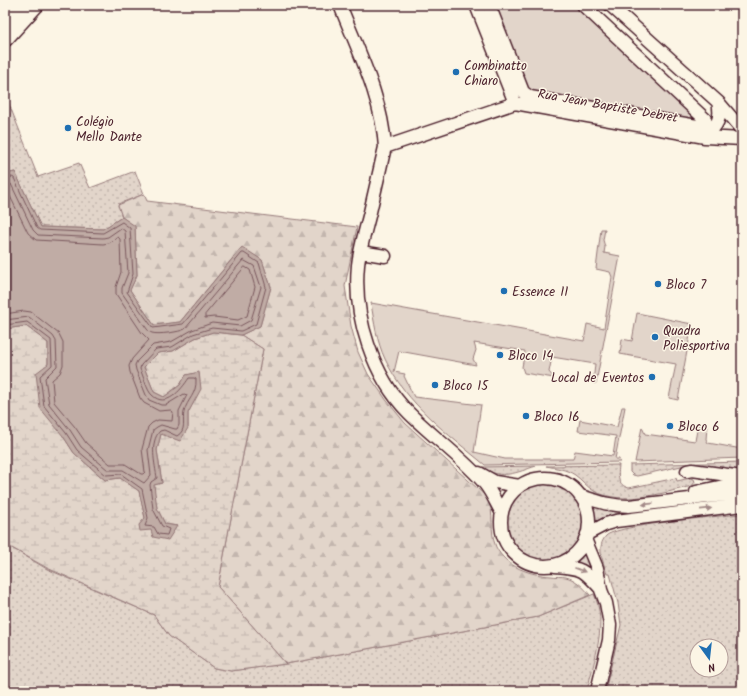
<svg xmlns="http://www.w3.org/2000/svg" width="747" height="696" viewBox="0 0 747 696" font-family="Kalam,sans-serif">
	<defs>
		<pattern id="grass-dots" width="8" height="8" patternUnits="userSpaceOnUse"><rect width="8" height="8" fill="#e2d5ca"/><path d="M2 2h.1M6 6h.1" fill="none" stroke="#c3b6ae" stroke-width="1.8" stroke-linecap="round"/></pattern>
		<pattern id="forest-firs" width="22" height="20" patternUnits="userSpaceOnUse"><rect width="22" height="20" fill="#e2d5ca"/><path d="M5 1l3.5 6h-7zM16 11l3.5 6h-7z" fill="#c3b6ae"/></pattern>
		<pattern id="wetland-marsh" width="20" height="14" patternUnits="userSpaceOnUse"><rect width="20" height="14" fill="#e2d5ca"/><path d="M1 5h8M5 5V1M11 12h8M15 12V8" fill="none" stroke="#c3b6ae"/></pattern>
	</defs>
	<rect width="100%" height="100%" fill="#fcf5e5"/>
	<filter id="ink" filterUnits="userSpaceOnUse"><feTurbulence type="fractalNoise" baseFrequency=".025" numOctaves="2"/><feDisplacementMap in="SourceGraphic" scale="8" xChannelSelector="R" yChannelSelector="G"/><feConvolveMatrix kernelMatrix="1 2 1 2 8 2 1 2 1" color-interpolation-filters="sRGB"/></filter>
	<g filter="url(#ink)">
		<!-- grass -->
		<path fill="url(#grass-dots)" stroke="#967a7a" fill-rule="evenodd" d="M 5,94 L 38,177 L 79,163 L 90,188 L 135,171 L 144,194 L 118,204 L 122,217 L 103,229 L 41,227 L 15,172 L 5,174 Z
			M 742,462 L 742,472 L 690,464 L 637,476 L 633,475 L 630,472 L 630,465 Z
			M 619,465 C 618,475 617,485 629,488 L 676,478 L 677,481 L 690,478 L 694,479 L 695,482 L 692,486 C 663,493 622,506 594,491 C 587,487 582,480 575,475 C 566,469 556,468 546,466 Z
			M 536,466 C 518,472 500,481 483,467 Z
			M506 521a40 40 0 1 1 80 0a40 40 0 1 1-80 0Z
			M 742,498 L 742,501 L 593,525 L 592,510 L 589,502 L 603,509 L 612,510 Z
			M 742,514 L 742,691 L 605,691 L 621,625 L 618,603 L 610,574 L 607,574 C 603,561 596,547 606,536 C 615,525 721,516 742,514 ZM 697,646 L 721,646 L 721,670 L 697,670 Z
			M 5,544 L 47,569 L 154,615 L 169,636 L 214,668 L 231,671 L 286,664 L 538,617 L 594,594 C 608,624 594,660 587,691 L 5,691 Z
			M 585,550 L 589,569 L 572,562 L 579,557 Z"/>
		<!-- forest -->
		<path fill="url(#forest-firs)" stroke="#967a7a" d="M 144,194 L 147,201 L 357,227 L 345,286 L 351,326 L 358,352 L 368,374 L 387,401 L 405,423 L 488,498 C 495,514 489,531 496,547 C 506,567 530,575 551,576 C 556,577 561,576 566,577 C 577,580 583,587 590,595 L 538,617 L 286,664 L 218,587 L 263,349 L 241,335 L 260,326 L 271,287 L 262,260 L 241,248 L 180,322 L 154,325 L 130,290 L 137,275 L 135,227 L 122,217 L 118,205 Z"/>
		<!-- wetland -->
		<path fill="url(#wetland-marsh)" stroke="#967a7a" d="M 26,326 L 48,343 L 48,364 L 63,436 L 74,453 L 105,480 L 120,478 L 139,491 L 145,518 L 139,525 L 177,526 L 165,524 L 157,508 L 153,485 L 162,483 L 157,450 L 161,434 L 188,428 L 188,413 L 200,389 L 199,373 L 186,375 L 180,385 L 164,397 L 154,392 L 144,367 L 158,353 L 173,351 L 195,338 L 213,332 L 241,335 L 263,349 L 218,587 L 286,664 L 231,671 L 214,668 L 169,636 L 154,615 L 47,568 L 5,544 L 5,329 Z"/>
		<!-- park -->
		<path fill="#e2d5ca" stroke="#967a7a" d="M 487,5 L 588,5 L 711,125 L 528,99 Z
			M 601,229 L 605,229 L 603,240 L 605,247 L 604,253 L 620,256 L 596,383 L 593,383 L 595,364 L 552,357 L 549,372 L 554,378 L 524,373 L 522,367 L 525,351 L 474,343 L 476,350 L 473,359 L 476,365 L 399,351 L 394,372 L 405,374 L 404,376 L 414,397 L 481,405 L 474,452 L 505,459 L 573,459 L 575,451 L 613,456 L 616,436 L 578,431 L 580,420 L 617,427 L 622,407 L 625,407 L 615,459 L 619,459 L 620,462 L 485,465 C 448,434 406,404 385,359 C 377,342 374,322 371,303 L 584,341 L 587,324 L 604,328 L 612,277 L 610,272 L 596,269 Z
			M 637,313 L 692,324 L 678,400 L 669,398 L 676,364 L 620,354 L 622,339 L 632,341 Z
			M 698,425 L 707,427 L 706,439 L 708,443 L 742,449 L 742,458 L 635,462 L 642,427 L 645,434 L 695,441 Z"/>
		<!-- water -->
		<path fill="#c0aca5" stroke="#917474" d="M 15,172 L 41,227 L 103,229 L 122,217 L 135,226 L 137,275 L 130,290 L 154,325 L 180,322 L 242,247 L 262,260 L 271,287 L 260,326 L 241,335 L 213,332 L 195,338 L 173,351 L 158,353 L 144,367 L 154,392 L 164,397 L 180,385 L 186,375 L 199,372 L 201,389 L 188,413 L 188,428 L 180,441 L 161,434 L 157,450 L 162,483 L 154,485 L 157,508 L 165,524 L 177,526 L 168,540 L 153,537 L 151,530 L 140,531 L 139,525 L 145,518 L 139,491 L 120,478 L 105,480 L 74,453 L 63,436 L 40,408 L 36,373 L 48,364 L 48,343 L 26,326 L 5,329 L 5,174 Z"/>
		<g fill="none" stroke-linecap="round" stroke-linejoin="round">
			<!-- shore -->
			<path stroke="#79575c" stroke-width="1" d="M 5,178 L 12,177 L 14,178 L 37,228 L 40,230 L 103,233 L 122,222 L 130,228 L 133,274 L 127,292 L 153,328 L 183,324 L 242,253 L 244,253 L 259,263 L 266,287 L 256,324 L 241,331 L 212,328 L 193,334 L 172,347 L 156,349 L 141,365 L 140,369 C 143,375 147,391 152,395 C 166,409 181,390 189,378 L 194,378 L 196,379 C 197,395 187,399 184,412 C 182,421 187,430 177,436 L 164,430 L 160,431 C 149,442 155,464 157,478 L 151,482 L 150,485 L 153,509 L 162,526 L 169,529 L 167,535 L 158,534 L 154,527 L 145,526 L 148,518 L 142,489 L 121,474 L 106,475 L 77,450 L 66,433 L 44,406 L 40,376 L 52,365 L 51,340 L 27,322 L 5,325
				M 5,183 L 11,184 L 33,230 L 38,235 L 103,238 L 108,237 L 121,228 L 125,231 L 128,273 L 122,288 L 122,293 L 147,329 C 149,331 149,332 152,333 C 158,335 180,332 185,329 L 243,260 L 254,266 L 261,287 L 251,320 L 240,326 L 212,323 L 192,330 L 171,342 L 153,345 L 137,361 L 135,365 L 136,370 L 146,395 L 149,400 L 161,405 L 166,405 L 184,394 L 187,395 L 179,411 L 179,425 L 177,429 L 175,429 L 161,425 L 157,427 L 153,430 L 148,450 L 151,475 L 144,483 L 123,470 L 108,470 L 81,447 L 70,430 L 49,404 L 45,378 L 57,366 L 56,341 L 53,336 L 29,317 L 5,320
				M 5,189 L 7,190 L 28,233 L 36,240 L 103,244 L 109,243 L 118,237 L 120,239 L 121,272 L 116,287 L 116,294 L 142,333 L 149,340 L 132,359 L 129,366 L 130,372 L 140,398 L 144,403 L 159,411 L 171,410 L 173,412 L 172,421 L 158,420 L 152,423 L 148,427 L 142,449 L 145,472 L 143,474 L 141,474 L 125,464 L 110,464 L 86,443 L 75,427 L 54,402 L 52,380 L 60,373 L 63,365 L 63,342 L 59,334 L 31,312 L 24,311 L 5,314
				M 245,267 L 250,270 L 255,287 L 247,316 L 238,320 L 214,317 L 205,318 L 205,315 Z"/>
			<defs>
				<path id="minor" d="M 340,5 C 358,51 382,97 385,147 C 380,169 375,190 370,212 C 366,229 360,247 358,265 C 353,316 373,377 409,413 C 434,438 463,458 485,484 C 492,493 496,503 502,513
					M 476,5 L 515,103 L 705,137 L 742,139
					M 489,5 L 523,92 L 530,97 L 697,126 L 703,125 L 706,123 L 705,119 L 583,5
					M 610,5 L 718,102 L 742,130
					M 5,7 L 7,5
					M 705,137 C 717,126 722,119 718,102
					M 385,147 L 515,103
					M 361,252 L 385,256
					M 687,471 L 692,470 L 742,477
					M 479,473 L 495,482 L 520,486
					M501 522a44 44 0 1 1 88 0a44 44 0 1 1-88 0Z
					M 696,492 L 742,482
					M 580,496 C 598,501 609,506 629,506 L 742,493
					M 587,534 L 606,524 L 616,521 L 742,505
					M 585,539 L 597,568 L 601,590 L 606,603 L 610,625 L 609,640 L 597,691
					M 555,566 C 582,568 583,569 601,589"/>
				<path id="major" d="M 5,23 L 22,5
					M 5,39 L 36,5"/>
			</defs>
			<!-- minor casing -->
			<use href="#minor" stroke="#4a1f2b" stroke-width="15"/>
			<!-- major casing -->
			<use href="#major" stroke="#4a1f2b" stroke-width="18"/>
			<!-- minor -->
			<use href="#minor" stroke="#fcf5e5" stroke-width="12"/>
			<!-- major -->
			<use href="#major" stroke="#fcf5e5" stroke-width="15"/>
		</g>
		<!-- one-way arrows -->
		<defs><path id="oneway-solid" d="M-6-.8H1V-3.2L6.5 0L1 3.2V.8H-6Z"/></defs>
		<g fill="#a38a88">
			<use href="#oneway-solid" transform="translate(648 504) rotate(174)"/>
			<use href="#oneway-solid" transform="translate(706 509) rotate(-6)"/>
			<use href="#oneway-solid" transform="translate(580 570) rotate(21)"/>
		</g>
	</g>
	<!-- markers -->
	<g fill="#1f6fb2" stroke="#fcf5e5" stroke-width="1.5">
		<circle cx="456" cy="72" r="4"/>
		<circle cx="68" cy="128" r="4"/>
		<circle cx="658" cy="284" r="4"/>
		<circle cx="504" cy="291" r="4"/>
		<circle cx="655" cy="337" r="4"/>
		<circle cx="500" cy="355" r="4"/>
		<circle cx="652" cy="377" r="4"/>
		<circle cx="435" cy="385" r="4"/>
		<circle cx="526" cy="416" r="4"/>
		<circle cx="670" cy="426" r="4"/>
	</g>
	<g text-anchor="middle" stroke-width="3" stroke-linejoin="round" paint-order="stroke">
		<!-- poi labels -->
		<g font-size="13" fill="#4a1f2b" stroke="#fcf5e5" text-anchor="start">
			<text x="464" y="70">Combinatto<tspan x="464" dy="15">Chiaro</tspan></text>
			<text x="76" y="126">Colégio<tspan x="76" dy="15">Mello Dante</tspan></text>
			<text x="666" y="289">Bloco 7</text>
			<text x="512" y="296">Essence II</text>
			<text x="663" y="335">Quadra<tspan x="663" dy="15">Poliesportiva</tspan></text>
			<text x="508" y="360">Bloco 14</text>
			<text x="644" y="382" text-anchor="end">Local de Eventos</text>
			<text x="443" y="390">Bloco 15</text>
			<text x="534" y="421">Bloco 16</text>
			<text x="678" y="431">Bloco 6</text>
		</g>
		<!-- street labels -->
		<g font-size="13" fill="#4a1f2b" stroke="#fcf5e5">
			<text transform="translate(608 105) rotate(10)" y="5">Rua Jean Baptiste Debret</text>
		</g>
	</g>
	<!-- margin -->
	<rect width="747" height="696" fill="none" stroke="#fcf5e5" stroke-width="20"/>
	<rect x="10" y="10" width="727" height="676" fill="none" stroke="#4a1f2b" stroke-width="1.5" filter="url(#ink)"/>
	<!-- north arrow -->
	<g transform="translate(709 658) rotate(165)"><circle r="19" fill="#fcf5e5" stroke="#b59f9b"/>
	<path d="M0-3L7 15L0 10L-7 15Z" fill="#1f6fb2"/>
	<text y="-6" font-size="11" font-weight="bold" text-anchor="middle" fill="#4a1f2b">N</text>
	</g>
</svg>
